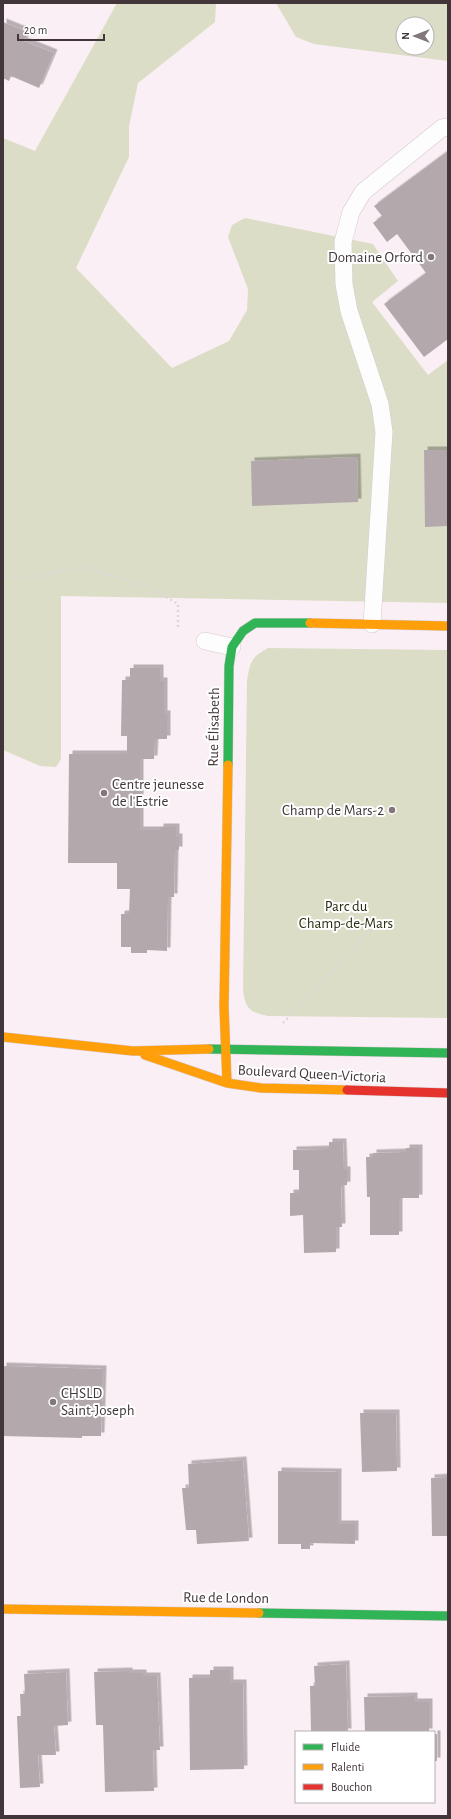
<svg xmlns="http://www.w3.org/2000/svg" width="451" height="1819" viewBox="0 0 451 1819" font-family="'Alegreya Sans',sans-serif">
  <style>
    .green { fill: #dcddc6; fill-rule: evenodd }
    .building { fill: #b3a9ad; filter: url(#shadow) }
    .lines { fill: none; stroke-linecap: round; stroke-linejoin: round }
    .lane-casing { stroke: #d5cacf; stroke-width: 18 }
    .fast-casing { stroke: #d5cacf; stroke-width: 10 }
    .slow-casing { stroke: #d5cacf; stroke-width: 10 }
    .jam-casing { stroke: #d5cacf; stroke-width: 10 }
    .path { stroke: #dbd7d9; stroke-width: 2.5; stroke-dasharray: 2 3; stroke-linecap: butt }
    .lane { stroke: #fefdfd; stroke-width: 17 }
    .fast { stroke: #30b455; stroke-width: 9 }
    .slow { stroke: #ff9f0a; stroke-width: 9 }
    .jam { stroke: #e5322d; stroke-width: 9 }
    .poi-dot { fill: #82777b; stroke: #fff; stroke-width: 1.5 }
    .labels { text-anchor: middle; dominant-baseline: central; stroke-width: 4; stroke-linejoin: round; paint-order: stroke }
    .poi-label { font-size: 15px; fill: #42363a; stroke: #fff; text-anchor: end }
    .street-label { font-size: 15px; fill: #42363a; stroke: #fff }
    .park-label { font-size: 15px; fill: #2a2f10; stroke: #fff }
  </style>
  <defs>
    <filter id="shadow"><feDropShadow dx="3.5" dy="-3.5" stdDeviation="0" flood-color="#0004"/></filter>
  </defs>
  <rect width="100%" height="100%" fill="#faeff4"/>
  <!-- green -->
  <path class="green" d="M 117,3 L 216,3 L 215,22 L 138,83 L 129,126 L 129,157 L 76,268 L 172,368 L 229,341 L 247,310 L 248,289 L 228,237 L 232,225 L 245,218 L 373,244 L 398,281 L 372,302 L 428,375 L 448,360 L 448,603 L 61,596 L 61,759 L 56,767 L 40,766 L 3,750 L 3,138 L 35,151 Z
    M 276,3 L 448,3 L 448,61 L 314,44 L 296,37 ZM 403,24 L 427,24 L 427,48 L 403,48 Z
    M 268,648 L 448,650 L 448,1018 L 268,1016 C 249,1012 246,1009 243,991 L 247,681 C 250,662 251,657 268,648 Z"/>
  <!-- building -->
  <path class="building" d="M 3,22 L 28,32 L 24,41 L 54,53 L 39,88 L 11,76 L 9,81 L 3,78 Z
    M 448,151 L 448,339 L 424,357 L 384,304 L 426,273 L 397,234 L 387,242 L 373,223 L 382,216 L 374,206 Z
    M 424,450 L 448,450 L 448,526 L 425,527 Z
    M 357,457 L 358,502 L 252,506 L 251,461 Z
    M 130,668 L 160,668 L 160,681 L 164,681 L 164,714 L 167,714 L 167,739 L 155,739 L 154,759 L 140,759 L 140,830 L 160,830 L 160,827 L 176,827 L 176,837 L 179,837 L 179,850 L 175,850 L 174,897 L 168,897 L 167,951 L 147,950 L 147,953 L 131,953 L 131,947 L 121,947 L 121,914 L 129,914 L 130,889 L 117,889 L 117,863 L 68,863 L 69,754 L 127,754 L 127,736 L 121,736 L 122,680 L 130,680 Z
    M 329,1142 L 343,1142 L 344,1170 L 347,1170 L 347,1185 L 341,1186 L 342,1227 L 336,1227 L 336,1252 L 304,1253 L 303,1215 L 290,1216 L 290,1193 L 299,1193 L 299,1170 L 293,1170 L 293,1150 L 329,1149 Z
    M 406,1148 L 419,1148 L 419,1198 L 399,1198 L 399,1235 L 370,1235 L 370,1197 L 367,1197 L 366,1157 L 373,1157 L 373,1153 L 406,1152 Z
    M 3,1366 L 103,1369 L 101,1436 L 82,1436 L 82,1438 L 3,1436 Z
    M 360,1413 L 396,1413 L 397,1471 L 362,1472 Z
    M 243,1460 L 249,1541 L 197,1544 L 196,1530 L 186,1530 L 182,1488 L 189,1488 L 188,1464 Z
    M 278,1471 L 338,1472 L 338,1524 L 355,1524 L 355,1544 L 310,1543 L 310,1549 L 301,1549 L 301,1544 L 278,1544 Z
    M 448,1477 L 448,1536 L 432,1536 L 431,1478 Z
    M 346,1664 L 348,1732 L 311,1732 L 310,1686 L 315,1686 L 314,1666 Z
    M 210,1670 L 230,1670 L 230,1683 L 243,1683 L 244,1769 L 190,1770 L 189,1678 L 210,1678 Z
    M 129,1671 L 129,1673 L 143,1673 L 143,1676 L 157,1676 L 160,1750 L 153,1750 L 154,1791 L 105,1792 L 103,1725 L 96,1725 L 94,1672 Z
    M 66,1672 L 68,1725 L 54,1726 L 56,1755 L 38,1755 L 40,1787 L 20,1788 L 17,1716 L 21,1716 L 20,1694 L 25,1694 L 24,1674 Z
    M 414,1696 L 414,1702 L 429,1702 L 429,1732 L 365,1732 L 364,1697 Z
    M 434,1734 L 437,1734 L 437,1761 L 434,1761 Z"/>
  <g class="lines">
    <!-- lane casing -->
    <g class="lane-casing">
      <path id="lane" d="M 372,624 L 384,432 L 380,404 L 349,311 L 344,284 L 343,242 L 351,212 L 363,192 L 442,128 L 448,127
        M 205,641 L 232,647"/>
    </g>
    <!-- fast casing -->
    <g class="fast-casing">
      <path id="fast" d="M 228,765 L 229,666 L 232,647 L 243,631 L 255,623 L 310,623
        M 209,1049 L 448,1053
        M 259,1613 L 448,1616"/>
    </g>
    <!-- slow casing -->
    <g class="slow-casing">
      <path id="slow" d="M 310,623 L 448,626
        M 3,1037 L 133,1051 L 209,1049
        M 145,1055 L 227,1083 L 261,1088 L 347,1090
        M 227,1083 L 224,1007 L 228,765
        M 3,1609 L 259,1613"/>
    </g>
    <!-- jam casing -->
    <g class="jam-casing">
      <path id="jam" d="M 347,1090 L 448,1093"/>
    </g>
    <!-- path -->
    <path class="path" d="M 3,576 L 20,579 L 84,567 L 153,589 L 178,604 L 178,630
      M 283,1023 L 374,926"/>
    <!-- lane -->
    <use href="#lane" class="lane"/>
    <!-- fast -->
    <use href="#fast" class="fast"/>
    <!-- slow -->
    <use href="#slow" class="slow"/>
    <!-- jam -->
    <use href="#jam" class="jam"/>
  </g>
  <!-- markers -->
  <g class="poi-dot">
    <circle cx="431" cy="257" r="4"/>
    <circle cx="104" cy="793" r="4"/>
    <circle cx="392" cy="810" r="4"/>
    <circle cx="53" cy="1402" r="4"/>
  </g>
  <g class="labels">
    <!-- poi labels -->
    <g class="poi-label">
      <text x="423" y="257">Domaine Orford</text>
      <text x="112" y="784" text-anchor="start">Centre jeunesse<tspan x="112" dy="17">de l'Estrie</tspan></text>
      <text x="384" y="810">Champ de Mars-2</text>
      <text x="61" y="1393" text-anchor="start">CHSLD<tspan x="61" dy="17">Saint-Joseph</tspan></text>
    </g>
    <!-- street labels -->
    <g class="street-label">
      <text transform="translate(214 727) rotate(-89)">Rue Élisabeth</text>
      <text transform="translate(312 1074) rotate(3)">Boulevard Queen-Victoria</text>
      <text transform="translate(226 1598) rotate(1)">Rue de London</text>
    </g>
    <!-- park labels -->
    <g class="park-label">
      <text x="346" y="906">Parc du<tspan x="346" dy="17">Champ-de-Mars</tspan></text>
    </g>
  </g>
  <!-- border -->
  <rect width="451" height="1819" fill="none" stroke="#42363a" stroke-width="8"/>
  <!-- legend -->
  <rect x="295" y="1731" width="140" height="72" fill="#ffffff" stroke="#b3afb0"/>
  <rect x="303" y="1744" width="20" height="6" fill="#30b455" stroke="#b3afb0"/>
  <text x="331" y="1751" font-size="12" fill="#42363a">Fluide</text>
  <rect x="303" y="1764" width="20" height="6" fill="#ff9f0a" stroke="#b3afb0"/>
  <text x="331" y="1771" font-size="12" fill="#42363a">Ralenti</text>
  <rect x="303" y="1784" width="20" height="6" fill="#e5322d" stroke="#b3afb0"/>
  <text x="331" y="1791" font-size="12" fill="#42363a">Bouchon</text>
  <!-- north arrow -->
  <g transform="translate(415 36) rotate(270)"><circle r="19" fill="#ffffff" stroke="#b3afb0"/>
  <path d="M0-3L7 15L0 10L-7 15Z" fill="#82777b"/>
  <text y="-6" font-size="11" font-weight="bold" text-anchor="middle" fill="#42363a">N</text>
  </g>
  <!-- scale -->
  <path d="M18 34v6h86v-6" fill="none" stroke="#42363a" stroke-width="2"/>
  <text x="24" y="34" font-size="12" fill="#42363a" stroke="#ffffff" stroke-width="3" paint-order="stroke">20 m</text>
</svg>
